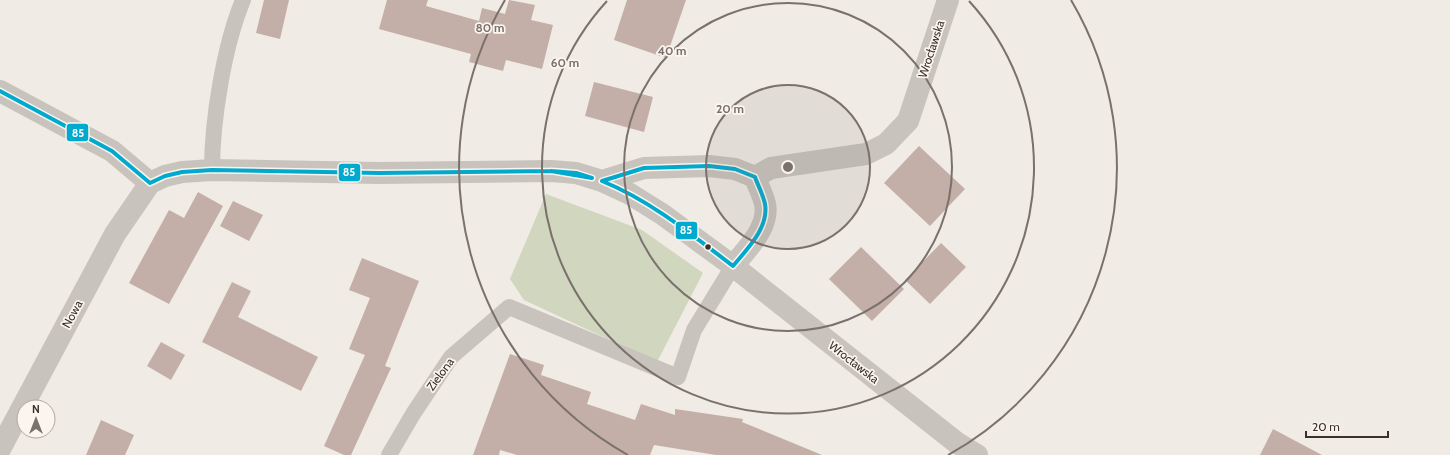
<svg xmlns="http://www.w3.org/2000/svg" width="1450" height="455" viewBox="0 0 1450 455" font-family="Cabin,sans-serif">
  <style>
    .green { fill: #d1d6bf }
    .building { fill: #c3afa7 }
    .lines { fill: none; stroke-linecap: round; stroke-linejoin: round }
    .service { stroke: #c9c3be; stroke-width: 16 }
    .minor { stroke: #c9c3be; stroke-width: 22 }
    .bus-1-casing { stroke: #fbf5ee; stroke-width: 7 }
    .bus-1 { stroke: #00a9ce; stroke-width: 4 }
    .ring { fill: none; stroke: #7a716c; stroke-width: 2 }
    .bus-dot { fill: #3b302b; stroke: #fbf5ee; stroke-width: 1.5 }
    .labels { text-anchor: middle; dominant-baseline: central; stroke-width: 3.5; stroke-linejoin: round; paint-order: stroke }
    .street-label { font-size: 12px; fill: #3b302b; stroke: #fbf5ee }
    .centre { fill: #7a716c; stroke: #fbf5ee; stroke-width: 2 }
    .ring-label { font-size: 12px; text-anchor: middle; font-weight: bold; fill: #7a716c; stroke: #fbf5ee; stroke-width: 3.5; stroke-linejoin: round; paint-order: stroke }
    .line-badge { stroke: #fbf5ee; stroke-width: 1.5 }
    .badge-label { font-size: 11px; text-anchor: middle; font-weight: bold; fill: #fff }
  </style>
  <rect width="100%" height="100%" fill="#f0ebe5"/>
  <!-- green -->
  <path class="green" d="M 546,194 L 642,230 L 703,273 L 657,362 L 524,300 L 510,279 Z"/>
  <!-- building -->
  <path class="building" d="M 264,0 L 289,0 L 280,39 L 256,33 Z
    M 387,0 L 428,0 L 426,6 L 479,21 L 482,8 L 505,14 L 509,0 L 535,5 L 531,20 L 553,25 L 542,69 L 506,60 L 503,71 L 469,62 L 471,54 L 379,29 Z
    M 627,0 L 686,0 L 666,58 L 614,40 Z
    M 594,82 L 653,97 L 644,132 L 585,116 Z
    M 919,146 L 965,189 L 930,226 L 884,183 Z
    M 198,192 L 223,206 L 169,304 L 129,283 L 169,210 L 184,218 Z
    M 233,201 L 263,215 L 249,241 L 220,226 Z
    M 941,243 L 966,267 L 930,304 L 905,280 Z
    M 861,247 L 904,289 L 872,321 L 829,279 Z
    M 362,258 L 419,281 L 385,366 L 391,368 L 351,455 L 344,455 L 324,446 L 365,355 L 349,349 L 370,298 L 349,290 Z
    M 232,282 L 251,291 L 238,317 L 318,357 L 301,391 L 202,342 Z
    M 161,342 L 185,355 L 171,380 L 147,366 Z
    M 510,354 L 544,365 L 541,375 L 591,392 L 587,404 L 635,420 L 641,404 L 675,415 L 675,409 L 743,419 L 742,422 L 822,455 L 716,455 L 654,445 L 650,455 L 517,455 L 500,450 L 499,455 L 473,455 Z
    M 101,420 L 134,435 L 125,455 L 86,455 Z
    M 1273,429 L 1322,455 L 1260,455 Z"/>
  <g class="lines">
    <!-- service -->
    <path class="service" d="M 212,170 C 212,120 224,46 243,0
      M 389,455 L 413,414 L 451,357 L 509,307 L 678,377 L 694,330 L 733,266"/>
    <!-- minor -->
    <path class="minor" d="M 0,91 L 112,151 L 150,183
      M 755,177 L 771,168 L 866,154 L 886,144 L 908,121 L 948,0
      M 602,181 L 644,168 L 709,166 L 735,169 L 755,177 C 758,186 763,195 765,204 C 770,227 746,250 733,266
      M 0,449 L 115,234 L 150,183 L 165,176 L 182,172 L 212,170 L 379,173 L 551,171 L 576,173 L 602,181 L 630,194 L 662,214 L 733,266 L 957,443 L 977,455"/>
    <!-- bus-1 casing -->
    <g class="bus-1-casing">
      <path id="bus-1" d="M 0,91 L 112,151 L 150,183
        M 709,166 L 735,169 L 755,177 C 758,186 763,194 765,204 C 769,228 747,249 733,266 C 691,234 651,201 602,181 L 644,168 Z
        M 551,171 L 576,173 L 592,178
        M 551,171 L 592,178
        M 150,183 L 165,176 L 182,172 L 212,170 L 379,173 L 551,171"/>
    </g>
    <!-- bus-1 -->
    <use href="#bus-1" class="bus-1"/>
  </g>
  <!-- distance rings -->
  <circle cx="788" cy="167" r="82" fill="#7a716c" fill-opacity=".12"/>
  <g class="ring">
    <circle cx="788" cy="167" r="82"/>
    <circle cx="788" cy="167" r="164"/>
    <path d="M969 1A246 246 0 1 1 607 1"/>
    <path d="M628 455A329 329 0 0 1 505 0M1071 0A329 329 0 0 1 948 455"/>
  </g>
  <!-- markers -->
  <circle class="bus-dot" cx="708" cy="247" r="3.5"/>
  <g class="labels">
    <!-- street labels -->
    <g class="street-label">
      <text transform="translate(931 49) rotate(-72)">Wrocławska</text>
      <text transform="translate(72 314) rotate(-62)">Nowa</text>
      <text transform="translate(854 362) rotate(38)">Wrocławska</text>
      <text transform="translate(440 374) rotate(-54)">Zielona</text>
    </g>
  </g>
  <circle cx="788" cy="167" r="6" class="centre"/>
  <g class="ring-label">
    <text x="490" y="32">80 m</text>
    <text x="672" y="55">40 m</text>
    <text x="565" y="67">60 m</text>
    <text x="730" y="113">20 m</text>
  </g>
  <g class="line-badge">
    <rect x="66" y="123" width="23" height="19" rx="4" fill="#00a9ce"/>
    <rect x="338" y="163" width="23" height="19" rx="4" fill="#00a9ce"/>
    <rect x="675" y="221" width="23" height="19" rx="4" fill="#00a9ce"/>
  </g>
  <g class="badge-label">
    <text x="78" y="137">85</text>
    <text x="349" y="176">85</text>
    <text x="686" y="234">85</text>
  </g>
  <!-- north arrow -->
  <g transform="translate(36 419)"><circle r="19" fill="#fbf5ee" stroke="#aea6a0"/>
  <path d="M0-3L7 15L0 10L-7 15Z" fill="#7a716c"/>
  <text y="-6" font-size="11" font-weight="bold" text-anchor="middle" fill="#3b302b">N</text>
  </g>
  <!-- scale -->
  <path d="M1306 431v6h82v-6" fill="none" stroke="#3b302b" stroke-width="2"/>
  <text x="1312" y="431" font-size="12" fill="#3b302b" stroke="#fbf5ee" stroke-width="3" paint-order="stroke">20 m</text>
</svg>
